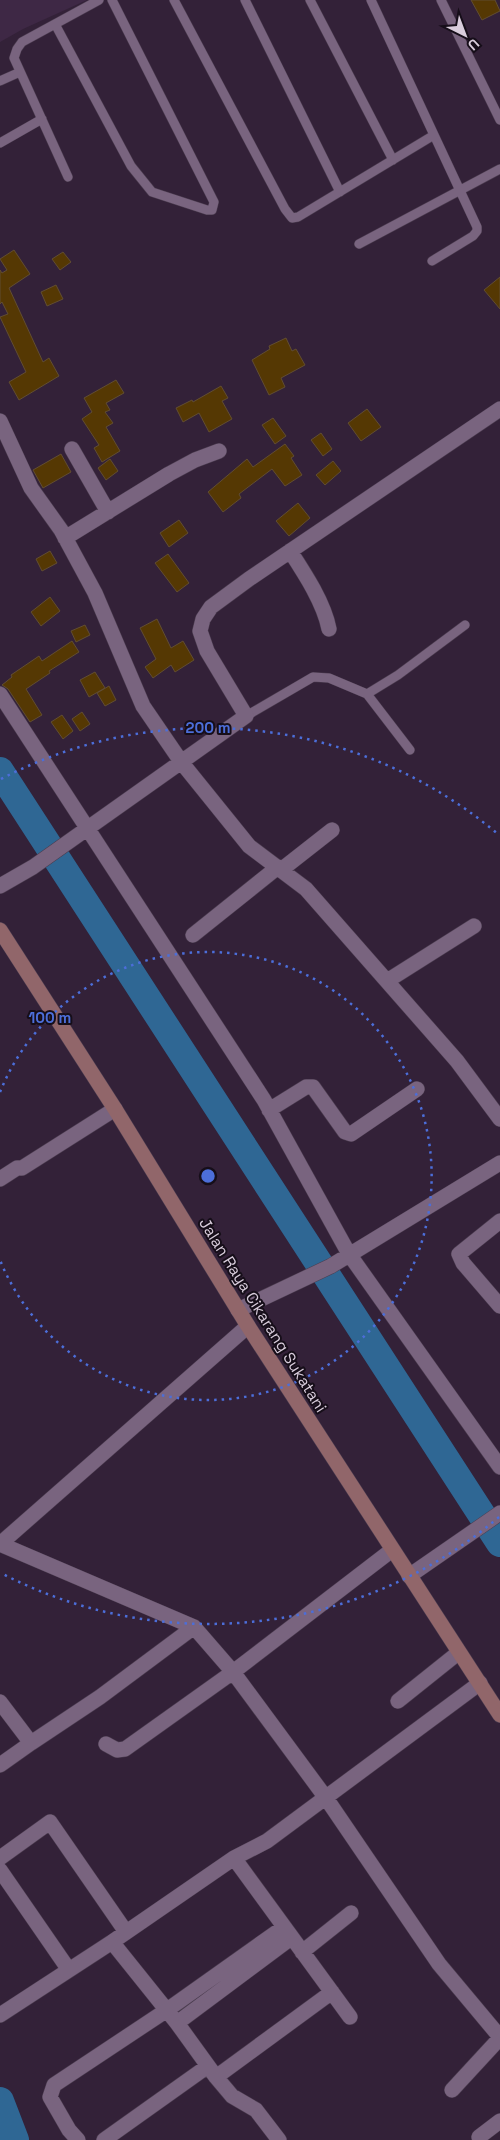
<svg xmlns="http://www.w3.org/2000/svg" width="500" height="2140" viewBox="0 0 500 2140" font-family="'Space Grotesk',sans-serif">
  <style>
    .built { fill: #3e2845 }
    .lines { fill: none; stroke-linecap: round; stroke-linejoin: round }
    .river { stroke: #2f6794; stroke-width: 28 }
    .building { fill: #553803; stroke: #614d32 }
    .lane-casing { stroke: #4c3d50; stroke-width: 10 }
    .street-casing { stroke: #4c3d50; stroke-width: 16 }
    .secondary-casing { stroke: #4c3d50; stroke-width: 16 }
    .lane { stroke: #79647f; stroke-width: 9 }
    .street { stroke: #79647f; stroke-width: 15 }
    .secondary { stroke: #91666a; stroke-width: 15 }
    .ring { fill: none; stroke: #4c6ed9; stroke-width: 2.5; stroke-dasharray: 2.5 5 }
    .labels { text-anchor: middle; dominant-baseline: central; stroke-width: 4; stroke-linejoin: round; paint-order: stroke }
    .street-label { font-size: 16px; fill: #d9cddc; stroke: #160e19 }
    .centre { fill: #4c6ed9; stroke: #160e19; stroke-width: 2.5 }
    .ring-label { font-size: 15px; text-anchor: middle; font-weight: bold; fill: #4c6ed9; stroke: #160e19; stroke-width: 4; stroke-linejoin: round; paint-order: stroke }
  </style>
  <rect width="100%" height="100%" fill="#332138"/>
  <!-- built -->
  <path class="built" d="M 0,0 L 87,0 L 23,29 L 0,42 Z"/>
  <g class="lines">
    <!-- river -->
    <path class="river" d="M 0,771 L 500,1543
      M 0,2101 L 15,2140"/>
  </g>
  <!-- building -->
  <path class="building" d="M 471,0 L 495,0 L 500,11 L 482,20 Z
    M 14,250 L 30,274 L 9,288 L 43,362 L 49,358 L 59,376 L 19,400 L 9,382 L 26,372 L 0,317 L 8,314 L 2,302 L 0,304 L 0,270 L 2,273 L 7,270 L 0,259 Z
    M 63,252 L 71,262 L 60,270 L 52,259 Z
    M 500,277 L 500,309 L 484,290 Z
    M 56,285 L 63,299 L 47,306 L 41,292 Z
    M 286,338 L 292,351 L 296,349 L 305,365 L 281,378 L 285,387 L 269,395 L 252,360 L 270,349 L 269,346 Z
    M 116,380 L 124,393 L 106,403 L 110,410 L 105,412 L 113,423 L 106,427 L 120,451 L 102,462 L 94,448 L 99,445 L 82,419 L 92,412 L 84,398 Z
    M 221,386 L 228,398 L 222,401 L 232,419 L 209,432 L 199,413 L 183,422 L 176,408 L 192,400 L 193,402 Z
    M 367,409 L 381,427 L 361,441 L 348,423 Z
    M 273,418 L 286,436 L 275,444 L 262,425 Z
    M 321,433 L 332,449 L 323,456 L 311,440 Z
    M 285,444 L 294,456 L 291,458 L 302,475 L 285,486 L 272,469 L 239,494 L 241,498 L 223,512 L 208,492 L 247,459 L 253,467 Z
    M 61,454 L 71,472 L 43,488 L 33,470 Z
    M 110,459 L 118,471 L 106,480 L 98,468 Z
    M 333,461 L 341,471 L 325,485 L 316,475 Z
    M 298,503 L 310,518 L 289,536 L 276,521 Z
    M 179,520 L 188,533 L 169,547 L 160,533 Z
    M 50,551 L 57,563 L 42,571 L 36,559 Z
    M 168,554 L 189,583 L 177,592 L 155,563 Z
    M 50,597 L 60,611 L 41,626 L 31,612 Z
    M 157,619 L 171,648 L 183,641 L 194,660 L 175,672 L 171,665 L 153,678 L 145,667 L 156,659 L 140,628 Z
    M 85,625 L 90,635 L 76,642 L 71,631 Z
    M 72,641 L 79,652 L 49,671 L 50,673 L 26,689 L 42,715 L 30,722 L 8,689 L 2,685 L 12,677 L 11,675 L 39,656 L 42,661 Z
    M 95,672 L 105,688 L 89,697 L 80,680 Z
    M 109,686 L 116,700 L 105,706 L 97,693 Z
    M 82,712 L 90,724 L 80,731 L 72,719 Z
    M 62,715 L 73,731 L 63,739 L 51,722 Z"/>
  <g class="lines">
    <!-- lane casing -->
    <g class="lane-casing">
      <path id="lane" d="M 174,0 L 285,209 L 292,218 L 298,217 L 434,135
        M 245,0 L 340,192
        M 310,0 L 393,160
        M 371,0 L 477,227 L 477,231 L 473,236 L 432,261
        M 441,0 L 500,120
        M 55,24 L 131,166 L 152,192 L 207,210 L 212,210 L 214,202 L 112,0
        M 0,81 L 20,72
        M 0,143 L 42,119
        M 68,177 L 14,58 L 17,49 L 22,42 L 99,0
        M 359,244 L 500,169
        M 367,694 L 410,750
        M 246,716 L 313,677 L 329,678 L 367,694 L 398,675 L 465,625"/>
    </g>
    <!-- street casing -->
    <g class="street-casing">
      <path id="street" d="M 0,421 L 31,488 L 61,530 L 95,593 L 143,706 L 182,763 L 249,846 L 306,889 L 457,1061 L 500,1119
        M 72,449 L 108,512
        M 65,538 L 169,474 L 195,460 L 219,451
        M 290,551 C 305,574 324,603 329,629
        M 0,694 L 264,1100 L 349,1254 L 500,1467
        M 281,870 L 332,830
        M 0,886 L 33,867 L 246,716 L 207,651 L 200,631 L 203,619 L 211,607 L 249,579 L 500,409
        M 193,935 L 278,867
        M 387,981 L 474,926
        M 269,1110 L 306,1087 L 313,1087 L 345,1132 L 351,1134 L 417,1089
        M 0,1179 L 17,1168 L 22,1168 L 115,1109
        M 500,1221 L 459,1254 L 463,1263 L 500,1306
        M 238,1310 L 331,1266 L 500,1163
        M 0,1544 L 194,1627 L 233,1672 L 326,1798 L 439,1964 L 500,2037
        M 0,1544 L 248,1326
        M 409,1576 L 500,1513
        M 398,1701 L 458,1653
        M 0,1702 L 31,1743 L 0,1765
        M 31,1743 L 100,1697 L 194,1627
        M 106,1744 L 117,1750 L 125,1749 L 233,1672 L 392,1550
        M 0,1858 L 50,1822 L 126,1932
        M 234,1858 L 350,2017
        M 0,1870 L 69,1970
        M 112,1942 L 177,2023 L 216,2077 L 232,2096 L 256,2110 L 279,2140
        M 302,1952 L 351,1913
        M 0,2015 L 112,1942 L 234,1858 L 267,1841 L 480,1683
        M 177,2023 L 291,1938
        M 216,2077 L 332,1992
        M 452,2090 L 500,2038
        M 479,2137 L 500,2121
        M 78,2140 L 69,2130 L 50,2097 L 54,2085 L 167,2010 L 284,1927
        M 104,2140 L 208,2066"/>
    </g>
    <!-- secondary casing -->
    <g class="secondary-casing">
      <path id="secondary" d="M 0,930 L 115,1109 L 248,1326 L 500,1715"/>
    </g>
    <!-- lane -->
    <use href="#lane" class="lane"/>
    <!-- street -->
    <use href="#street" class="street"/>
    <!-- secondary -->
    <use href="#secondary" class="secondary"/>
  </g>
  <!-- distance rings -->
  <g class="ring">
    <path d="M0 1092A224 224 0 1 1 0 1260"/>
    <path d="M499 1517A448 448 0 0 1 1 1573M1 779A448 448 0 0 1 499 835"/>
  </g>
  <g class="labels">
    <!-- street labels -->
    <g class="street-label">
      <text transform="translate(263 1315) rotate(58)">Jalan Raya Cikarang Sukatani</text>
    </g>
  </g>
  <circle cx="208" cy="1176" r="8" class="centre"/>
  <g class="ring-label">
    <text x="208" y="733">200 m</text>
    <text x="50" y="1023">100 m</text>
  </g>
  <!-- north arrow -->
  <g transform="translate(465 35) rotate(138)" stroke="#160e19" stroke-width="4" paint-order="stroke">
  <path d="M0-4L9 19L0 12L-9 19Z" fill="#d9cddc"/>
  <text y="-8" font-size="14" font-weight="bold" text-anchor="middle" fill="#d9cddc">U</text>
  </g>
</svg>
